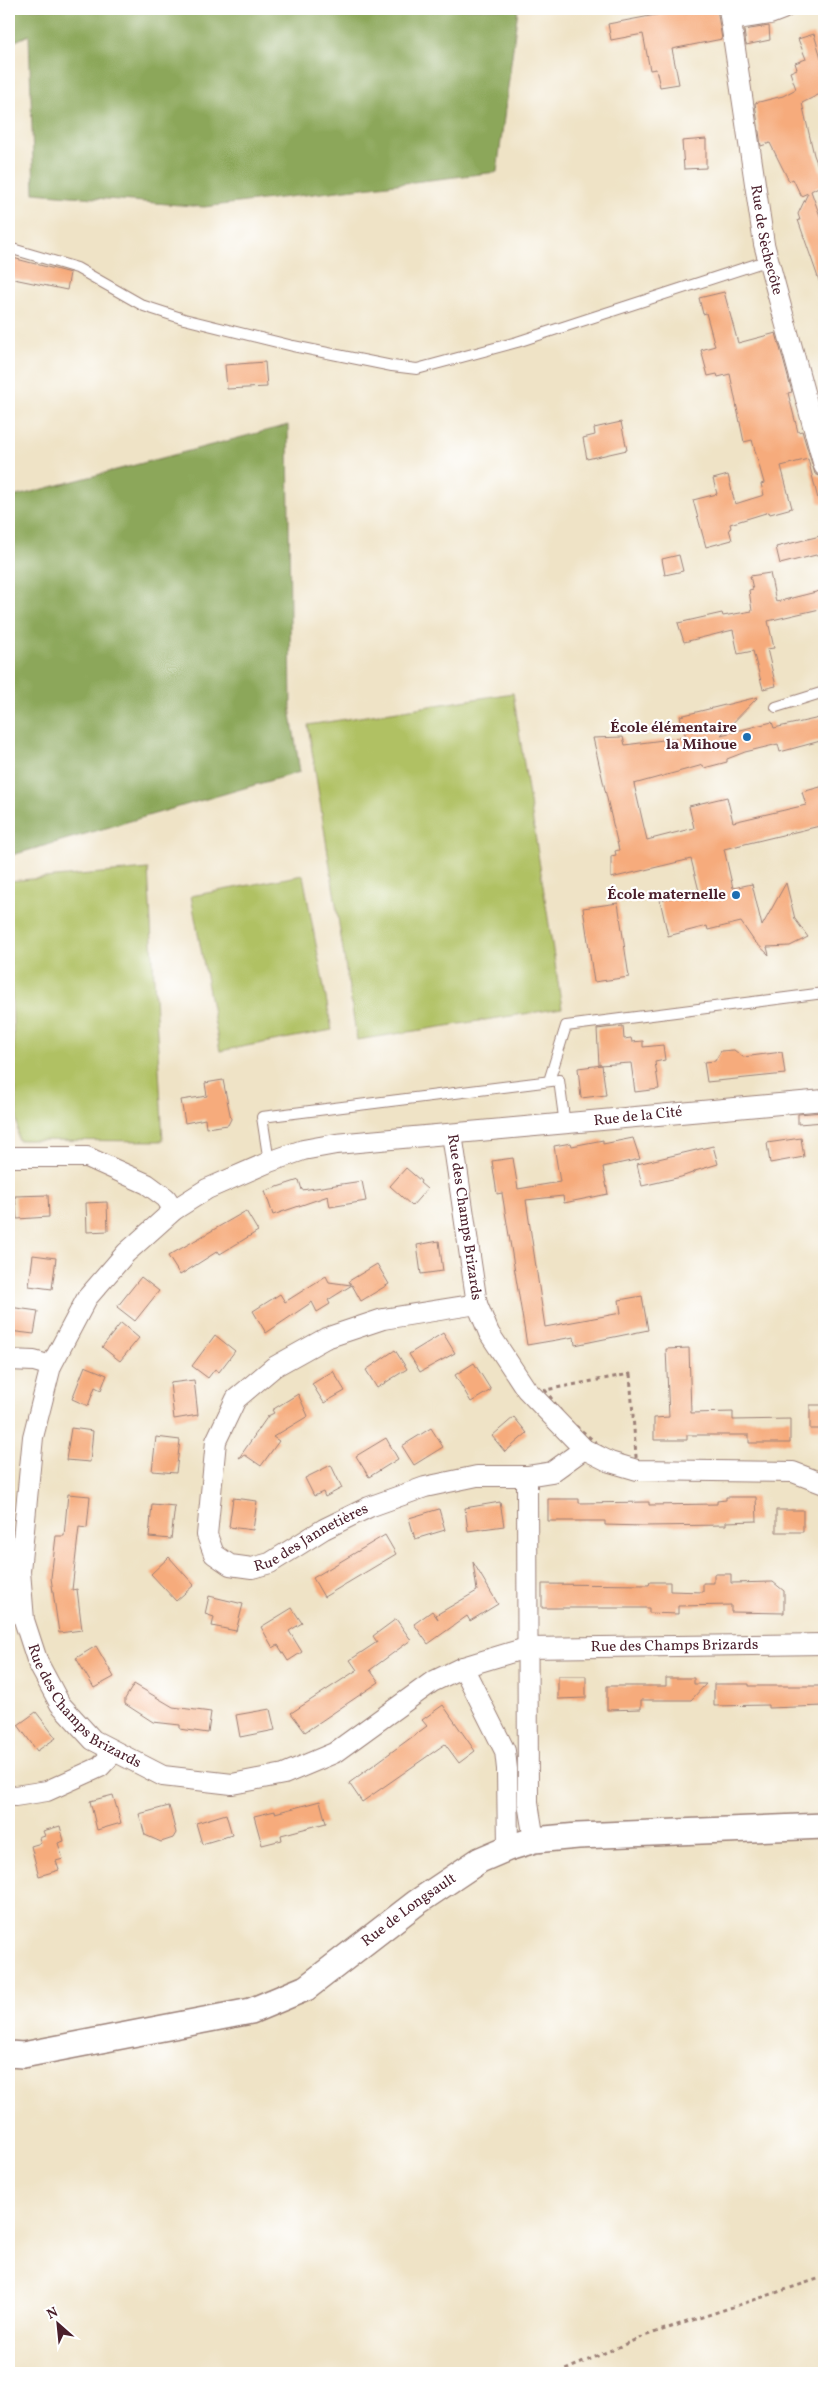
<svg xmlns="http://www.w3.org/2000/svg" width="833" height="2382" viewBox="0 0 833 2382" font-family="Vollkorn,serif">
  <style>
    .green { fill: #b0c164; stroke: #7d7048 }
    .forest { fill: #8ca75a; stroke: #6b6342 }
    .building { fill: #f6ab7b }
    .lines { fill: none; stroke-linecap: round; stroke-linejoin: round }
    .service-casing { stroke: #9c8178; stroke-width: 12 }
    .minor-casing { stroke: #9c8178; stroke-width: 22 }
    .tertiary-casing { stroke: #9c8178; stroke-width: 28 }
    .path { stroke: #9c8178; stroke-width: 3; stroke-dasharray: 4 4; stroke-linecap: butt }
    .service { stroke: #fff; stroke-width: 10 }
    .minor { stroke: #fff; stroke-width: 20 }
    .tertiary { stroke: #fff; stroke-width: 25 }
    .poi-dot { fill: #1f6fb2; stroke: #fff; stroke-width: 2 }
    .labels { text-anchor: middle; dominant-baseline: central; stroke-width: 4.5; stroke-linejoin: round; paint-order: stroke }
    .street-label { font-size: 15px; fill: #4a1f2b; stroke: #fff }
    .poi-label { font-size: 15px; font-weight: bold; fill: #4a1f2b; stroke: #fff; text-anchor: end }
  </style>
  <rect width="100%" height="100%" fill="#fff"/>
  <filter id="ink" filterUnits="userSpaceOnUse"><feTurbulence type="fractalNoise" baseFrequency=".02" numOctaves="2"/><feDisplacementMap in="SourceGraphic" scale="10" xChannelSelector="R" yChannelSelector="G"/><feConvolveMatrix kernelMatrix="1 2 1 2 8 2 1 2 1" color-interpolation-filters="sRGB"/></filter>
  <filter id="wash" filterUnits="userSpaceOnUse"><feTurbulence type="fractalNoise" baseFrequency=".0096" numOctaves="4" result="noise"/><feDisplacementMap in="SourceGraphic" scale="20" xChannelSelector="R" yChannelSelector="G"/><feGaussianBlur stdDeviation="1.12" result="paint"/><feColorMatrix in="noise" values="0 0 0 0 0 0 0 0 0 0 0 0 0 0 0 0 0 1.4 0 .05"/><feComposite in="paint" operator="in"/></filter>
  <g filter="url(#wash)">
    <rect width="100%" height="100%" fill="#efe3c6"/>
    <!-- green -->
    <path class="green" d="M 513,693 L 562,1008 L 357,1040 L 308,725 Z
      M 148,869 L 163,1141 L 18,1140 L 9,930 L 9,881 Z
      M 303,875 L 332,1030 L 220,1051 L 191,896 Z"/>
    <!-- forest -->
    <path class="forest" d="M 9,9 L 518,9 L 497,172 L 204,207 L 34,193 L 29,35 L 9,44 Z
      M 288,425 L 291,714 L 300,772 L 9,856 L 9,498 Z"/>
    <g id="blocks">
      <!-- building -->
      <path class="building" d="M 687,9 L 717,9 L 722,39 L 672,49 L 679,84 L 660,87 L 656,69 L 650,70 L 643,34 L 611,40 L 608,24 Z
        M 769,26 L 770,40 L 746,45 L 744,30 Z
        M 814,34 L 824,68 L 824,92 L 802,103 L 814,155 L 824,181 L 824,184 L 811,191 L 824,227 L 824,288 L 822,289 L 798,220 L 800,220 L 798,214 L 808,193 L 801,196 L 793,179 L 789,181 L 770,143 L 761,146 L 755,103 L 783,96 L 796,89 L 790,72 L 797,69 L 795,63 L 806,59 L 798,39 Z
        M 706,139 L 706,168 L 684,169 L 682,141 Z
        M 9,257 L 70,273 L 67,290 L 9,278 Z
        M 724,292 L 738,343 L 776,333 L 792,392 L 788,393 L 798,432 L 802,431 L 815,474 L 824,478 L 824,503 L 819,503 L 808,459 L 781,466 L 792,508 L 770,514 L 769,512 L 730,524 L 731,528 L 729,529 L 732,540 L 706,547 L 693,500 L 717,494 L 713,479 L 728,475 L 735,504 L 764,495 L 761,484 L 764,483 L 752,440 L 744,442 L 730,374 L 718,377 L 717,374 L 708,376 L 701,350 L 715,346 L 706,313 L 703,314 L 699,298 Z
        M 265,362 L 267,387 L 227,389 L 225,365 Z
        M 621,422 L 627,450 L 587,459 L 583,438 L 595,435 L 594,428 Z
        M 824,535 L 824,553 L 780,564 L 776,547 Z
        M 679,555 L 683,571 L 665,575 L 662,559 Z
        M 770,573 L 776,602 L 824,590 L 824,608 L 768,621 L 774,648 L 767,649 L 776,686 L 763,689 L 753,651 L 738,654 L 733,630 L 684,642 L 678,623 L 722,613 L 723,616 L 752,611 L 749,590 L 753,589 L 750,576 Z
        M 758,697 L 721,735 L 772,722 L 774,728 L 824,717 L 824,740 L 780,752 L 778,744 L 745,752 L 727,759 L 727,762 L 704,768 L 703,765 L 634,784 L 647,840 L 694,828 L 689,806 L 727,797 L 733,822 L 806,805 L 802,792 L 824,786 L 824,825 L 724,849 L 733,888 L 752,884 L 762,926 L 786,883 L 795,919 L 808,937 L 790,946 L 767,947 L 769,955 L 754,941 L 741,922 L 708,930 L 707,926 L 668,936 L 660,900 L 699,891 L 691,859 L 611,878 L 611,856 L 616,855 L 615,851 L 619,850 L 593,738 L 623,737 L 625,745 L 686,737 L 680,716 Z
        M 618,903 L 629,977 L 594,982 L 583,908 Z
        M 623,1026 L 624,1039 L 631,1038 L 632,1042 L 643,1041 L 643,1047 L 663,1045 L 665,1060 L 655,1062 L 659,1089 L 635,1092 L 631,1063 L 599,1065 L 597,1029 Z
        M 734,1050 L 743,1057 L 782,1052 L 785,1074 L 707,1082 L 704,1062 L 715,1061 L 721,1051 Z
        M 602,1065 L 606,1095 L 581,1098 L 578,1068 Z
        M 223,1080 L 231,1119 L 228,1125 L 206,1128 L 205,1119 L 185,1123 L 181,1100 L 207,1096 L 205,1083 Z
        M 824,1112 L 824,1122 L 798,1124 L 798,1114 Z
        M 633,1138 L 640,1159 L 603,1167 L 608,1194 L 564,1203 L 563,1196 L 526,1200 L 545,1327 L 621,1313 L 619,1300 L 642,1296 L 648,1330 L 575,1345 L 574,1337 L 527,1345 L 502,1193 L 497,1194 L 492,1161 L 513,1158 L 518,1189 L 560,1182 L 554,1146 L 571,1143 L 572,1146 L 603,1140 L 603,1144 Z
        M 801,1138 L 804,1157 L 770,1163 L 767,1143 Z
        M 713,1146 L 718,1164 L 695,1171 L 695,1172 L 681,1177 L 642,1186 L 637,1164 Z
        M 406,1168 L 421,1181 L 420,1183 L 427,1189 L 412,1206 L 390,1186 Z
        M 299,1180 L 302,1190 L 362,1181 L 366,1201 L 330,1207 L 328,1196 L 273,1215 L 265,1191 Z
        M 48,1195 L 49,1217 L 17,1219 L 15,1196 Z
        M 107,1202 L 108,1231 L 87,1232 L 86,1203 Z
        M 246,1211 L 258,1231 L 220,1254 L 218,1251 L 180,1275 L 168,1256 Z
        M 439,1241 L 443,1271 L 421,1274 L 417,1245 Z
        M 33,1255 L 56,1258 L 52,1289 L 29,1286 Z
        M 377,1264 L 389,1284 L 361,1301 L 352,1285 L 328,1300 L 330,1304 L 317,1312 L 312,1302 L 266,1333 L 253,1311 L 280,1294 L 285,1302 L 326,1276 L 329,1282 L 351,1285 L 349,1281 Z
        M 141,1277 L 159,1291 L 135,1321 L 117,1307 Z
        M 9,1307 L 38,1311 L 34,1334 L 9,1331 Z
        M 121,1323 L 139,1338 L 120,1361 L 102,1347 Z
        M 443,1333 L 455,1353 L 420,1372 L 409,1354 Z
        M 215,1335 L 235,1351 L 219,1372 L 215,1369 L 208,1378 L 192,1366 Z
        M 689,1348 L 691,1413 L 733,1412 L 733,1420 L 790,1419 L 790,1443 L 749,1443 L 749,1435 L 687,1435 L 687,1440 L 654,1440 L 654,1418 L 669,1417 L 666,1349 Z
        M 395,1350 L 407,1369 L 377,1388 L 366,1370 Z
        M 474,1363 L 491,1390 L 471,1402 L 455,1375 Z
        M 85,1366 L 107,1375 L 101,1390 L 95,1387 L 88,1406 L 72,1399 Z
        M 333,1371 L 345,1391 L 324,1403 L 312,1384 Z
        M 194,1380 L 198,1415 L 174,1419 L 170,1383 Z
        M 298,1394 L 308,1416 L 273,1437 L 279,1441 L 261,1466 L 245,1455 L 239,1458 L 268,1416 L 274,1413 L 272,1410 Z
        M 810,1405 L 824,1405 L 824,1429 L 810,1429 Z
        M 514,1417 L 527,1433 L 505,1452 L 492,1436 Z
        M 71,1428 L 93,1431 L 90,1462 L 66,1460 Z
        M 431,1428 L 443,1447 L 414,1465 L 402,1446 Z
        M 156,1437 L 180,1440 L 176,1473 L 152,1471 Z
        M 386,1438 L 398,1459 L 369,1477 L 356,1456 Z
        M 331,1465 L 342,1488 L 325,1497 L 323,1492 L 314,1496 L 305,1478 Z
        M 68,1494 L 90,1496 L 87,1528 L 79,1527 L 72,1590 L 77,1589 L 82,1630 L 59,1633 L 51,1578 L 56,1536 L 64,1536 Z
        M 726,1497 L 756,1497 L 757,1521 L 726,1522 L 726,1525 L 643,1526 L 605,1525 L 605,1521 L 548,1521 L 548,1499 L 579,1499 L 579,1503 L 649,1502 L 649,1505 L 717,1504 L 717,1501 L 726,1500 Z
        M 233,1498 L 257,1501 L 253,1530 L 229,1527 Z
        M 500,1502 L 504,1526 L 468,1531 L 465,1508 Z
        M 152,1504 L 175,1506 L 171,1539 L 149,1537 Z
        M 439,1509 L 445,1530 L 415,1539 L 409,1518 Z
        M 776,1510 L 803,1510 L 803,1532 L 776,1532 Z
        M 385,1535 L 396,1554 L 324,1597 L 313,1578 Z
        M 169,1557 L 194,1585 L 176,1601 L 151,1574 Z
        M 473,1562 L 498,1604 L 470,1621 L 467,1616 L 428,1644 L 414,1624 L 432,1611 L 438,1619 L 436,1615 L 477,1591 Z
        M 714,1574 L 731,1574 L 731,1583 L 773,1582 L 784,1591 L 784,1613 L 731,1612 L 731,1605 L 678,1606 L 678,1614 L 649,1613 L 649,1608 L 542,1608 L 542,1584 L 649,1585 L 650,1582 L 670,1582 L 670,1591 L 703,1592 L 703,1583 L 714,1583 Z
        M 209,1596 L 243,1604 L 236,1631 L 212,1626 L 214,1617 L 205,1614 Z
        M 292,1608 L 302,1623 L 289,1631 L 302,1652 L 288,1661 L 278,1645 L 273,1648 L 261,1627 Z
        M 396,1619 L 411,1640 L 370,1670 L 379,1682 L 305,1732 L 291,1713 L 357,1670 L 350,1660 L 377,1642 L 373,1636 Z
        M 96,1646 L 114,1677 L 94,1688 L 76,1658 Z
        M 558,1676 L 586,1676 L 586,1698 L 558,1699 Z
        M 666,1678 L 694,1678 L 694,1684 L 706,1684 L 691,1700 L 641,1700 L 641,1709 L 607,1710 L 607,1686 L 666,1686 Z
        M 134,1684 L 173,1707 L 211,1712 L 208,1733 L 180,1729 L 180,1725 L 153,1722 L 125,1704 L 125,1699 Z
        M 714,1684 L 749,1684 L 749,1686 L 824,1686 L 824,1706 L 768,1708 L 768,1705 L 714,1706 Z
        M 443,1705 L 475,1751 L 459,1763 L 445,1744 L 362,1802 L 349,1783 L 427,1726 L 422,1720 Z
        M 270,1709 L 275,1730 L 240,1737 L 236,1715 Z
        M 36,1712 L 56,1738 L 37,1751 L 18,1725 Z
        M 113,1795 L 121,1823 L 97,1830 L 90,1801 Z
        M 320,1801 L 326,1823 L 281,1835 L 282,1840 L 262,1845 L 254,1816 L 275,1811 L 275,1813 Z
        M 169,1806 L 176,1833 L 173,1838 L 161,1842 L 145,1835 L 139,1814 Z
        M 226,1814 L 232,1835 L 202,1844 L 196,1823 Z
        M 60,1826 L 64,1841 L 58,1843 L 63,1859 L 56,1861 L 59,1870 L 39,1876 L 31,1846 L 41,1843 L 39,1838 L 45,1836 L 43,1831 Z"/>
    </g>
  </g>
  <g filter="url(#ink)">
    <use href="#blocks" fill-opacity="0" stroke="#9c8178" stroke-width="1"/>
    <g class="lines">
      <!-- service casing -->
      <g class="service-casing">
        <path id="service" d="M 9,248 L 77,268 L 144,306 L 184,319 L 293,346 L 392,366 L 417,369 L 517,342 L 769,260
          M 776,707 L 824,692
          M 549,1081 L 566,1026 L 824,993
          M 269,1162 L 262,1117 L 559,1080 L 565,1125"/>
      </g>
      <!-- minor casing -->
      <g class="minor-casing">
        <g id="minor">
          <path id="s1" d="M 729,9 L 764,244 L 824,466"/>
          <path d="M 731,20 L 770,14 L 783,9"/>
          <path id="s2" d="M 824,1100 L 336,1144 L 303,1150 L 269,1162 L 207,1189 L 174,1210 L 126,1253 L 87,1298 L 51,1366 L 33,1437 L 20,1571 L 24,1620 L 38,1663 L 60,1704 L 93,1740 L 163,1776 L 232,1784 L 284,1774 L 334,1753 L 432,1682 L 463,1667 L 526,1648 L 824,1644"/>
          <path id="s3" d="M 452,1134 L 477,1304 L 489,1333 L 526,1389 L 584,1449 L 610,1462 L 637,1470 L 793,1472 L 824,1484"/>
          <path d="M 9,1157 L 87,1157 L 147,1184 L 166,1198 L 174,1210"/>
          <path id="s4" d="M 477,1304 L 383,1319 L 326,1338 L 274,1367 L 236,1399 L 216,1441 L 207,1535 L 214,1554 L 230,1565 L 252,1568 L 270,1563 L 324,1529 L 369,1507 L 425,1487 L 477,1476 L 527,1476 L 552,1472 L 584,1449"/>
          <path d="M 9,1360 L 34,1361 L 51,1366"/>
          <path d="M 527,1476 L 528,1803 L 534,1840"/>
          <path d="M 463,1667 L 505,1751 L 507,1769 L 508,1848"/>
          <path d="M 15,1796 L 47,1791 L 100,1767 L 114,1752"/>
        </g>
      </g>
      <!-- tertiary casing -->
      <g class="tertiary-casing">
        <g id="tertiary">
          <path id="s5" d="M 9,2054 L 23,2055 L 251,2011 L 306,1988 L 416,1903 L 480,1860 L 508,1848 L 534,1840 L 578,1836 L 824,1826"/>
        </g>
      </g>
      <!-- path -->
      <path class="path" d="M 630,1374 L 637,1470 L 610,1454 L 566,1418 L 545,1390 Z
        M 558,2373 L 644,2336 L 824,2277"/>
      <!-- service -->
      <use href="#service" class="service"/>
      <!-- minor -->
      <use href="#minor" class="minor"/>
      <!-- tertiary -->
      <use href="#tertiary" class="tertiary"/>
    </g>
  </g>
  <!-- markers -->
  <g class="poi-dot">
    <circle cx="747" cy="737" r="5"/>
    <circle cx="736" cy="895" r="5"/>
  </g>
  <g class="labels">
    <!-- street labels -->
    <g class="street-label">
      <text stroke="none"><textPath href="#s1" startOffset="234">Rue de Sèchecôte</textPath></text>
      <text transform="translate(638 1117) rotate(-6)">Rue de la Cité</text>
      <text stroke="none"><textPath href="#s3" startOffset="84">Rue des Champs Brizards</textPath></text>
      <text stroke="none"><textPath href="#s4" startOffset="534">Rue des Jannetières</textPath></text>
      <text stroke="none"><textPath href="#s2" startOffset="1890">Rue des Champs Brizards</textPath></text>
      <text stroke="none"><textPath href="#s2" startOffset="1234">Rue des Champs Brizards</textPath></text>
      <text stroke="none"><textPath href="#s5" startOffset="435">Rue de Longsault</textPath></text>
    </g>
    <!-- poi labels -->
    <g class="poi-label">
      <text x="737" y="728">École élémentaire<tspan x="737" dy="17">la Mihoue</tspan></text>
      <text x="726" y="895">École maternelle</text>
    </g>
  </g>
  <!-- margin -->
  <rect width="833" height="2382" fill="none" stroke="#fff" stroke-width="30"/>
  <!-- north arrow -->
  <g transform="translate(58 2324) rotate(333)" stroke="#ffffff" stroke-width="4" paint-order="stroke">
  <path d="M0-4L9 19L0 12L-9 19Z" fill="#4a1f2b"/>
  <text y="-8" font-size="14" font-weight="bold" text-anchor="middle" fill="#4a1f2b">N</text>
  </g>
</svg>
